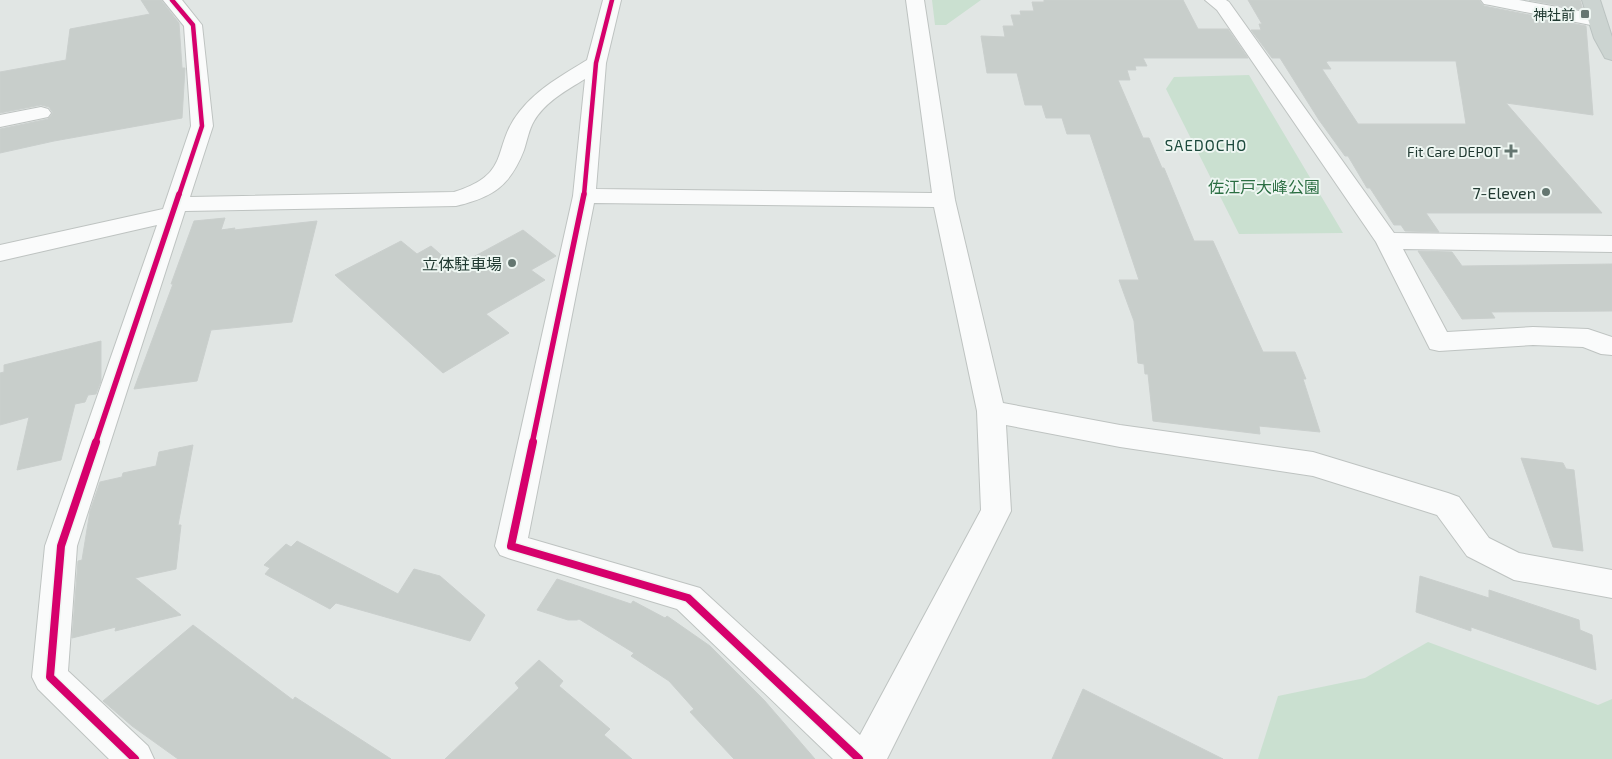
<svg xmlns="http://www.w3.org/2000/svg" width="1612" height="759" viewBox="0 0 1612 759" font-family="'Exo 2','Noto Sans JP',sans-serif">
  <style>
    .green { fill: #cae0d0 }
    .building { fill: #c8cecb; stroke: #cacfcd; fill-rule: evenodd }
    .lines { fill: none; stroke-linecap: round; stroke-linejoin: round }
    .minor-casing { stroke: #bec3c1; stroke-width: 2 }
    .major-casing { stroke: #bbc3c1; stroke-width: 2 }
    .minor { fill: #fafbfb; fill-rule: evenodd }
    .major { fill: #ccd4d1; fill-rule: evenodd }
    .cycleway-far2-casing { stroke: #eef6f2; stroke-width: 7 }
    .cycleway-far1-casing { stroke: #eef6f2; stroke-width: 9 }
    .cycleway-casing { stroke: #eef6f2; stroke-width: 11 }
    .cycleway-far2 { stroke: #d6006c; stroke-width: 4.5 }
    .cycleway-far1 { stroke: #d6006c; stroke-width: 5.5 }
    .cycleway { stroke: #d6006c; stroke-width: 8 }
    .poi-dot { fill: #647670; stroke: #eef6f2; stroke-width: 2 }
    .labels { text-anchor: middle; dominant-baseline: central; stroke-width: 4; stroke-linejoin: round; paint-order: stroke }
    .far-poi-label { font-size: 14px; fill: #203931; stroke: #eef6f2; text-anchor: end }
    .far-neighbourhood-label { font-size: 15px; letter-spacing: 1px; fill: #1d4a3d; stroke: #eef6f2 }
    .park-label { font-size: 16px; fill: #2b6e42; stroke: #eef6f2 }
    .poi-label { font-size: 16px; fill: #203931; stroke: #eef6f2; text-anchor: end }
  </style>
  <rect width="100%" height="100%" fill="#e1e6e4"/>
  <!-- green -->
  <path class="green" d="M 932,0 L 981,0 L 946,25 L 935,25 Z
    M 1249,75 L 1343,233 L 1239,234 L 1166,89 L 1174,77 Z
    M 1428,642 L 1598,705 L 1612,699 L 1612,759 L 1258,759 L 1278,696 L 1365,678 Z"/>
  <!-- building -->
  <path class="building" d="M 141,0 L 161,0 L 179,23 L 182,68 L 185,68 L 182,118 L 54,141 L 0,153 L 0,129 L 48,119 L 53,113 L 49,107 L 41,105 L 0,113 L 0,72 L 66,60 L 70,29 L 150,14 Z
    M 1044,0 L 1183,0 L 1198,29 L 1228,29 L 1248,58 L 1143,58 L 1147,66 L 1135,66 L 1136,70 L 1127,70 L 1130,80 L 1118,80 L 1143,138 L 1149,138 L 1162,168 L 1164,168 L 1194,241 L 1213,241 L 1263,352 L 1295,352 L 1306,379 L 1303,379 L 1320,432 L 1259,426 L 1260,434 L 1153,421 L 1148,374 L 1145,374 L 1144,364 L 1138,363 L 1134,321 L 1119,280 L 1139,280 L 1090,134 L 1067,134 L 1062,118 L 1046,118 L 1042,105 L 1025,105 L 1017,73 L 987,73 L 981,36 L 1005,37 L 1003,26 L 1014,26 L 1011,15 L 1021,15 L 1020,11 L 1034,11 L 1032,2 L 1044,2 Z
    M 1248,0 L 1479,0 L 1484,6 L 1586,26 L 1593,115 L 1506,103 L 1602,213 L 1426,213 L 1439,232 L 1405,231 L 1401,225 L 1394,225 L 1370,188 L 1367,188 L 1348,156 L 1345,156 L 1319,120 L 1280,58 L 1272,58 L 1251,30 L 1261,30 L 1259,24 L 1262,24 ZM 1456,61 L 1466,124 L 1358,124 L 1322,69 L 1331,69 L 1326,62 L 1328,61 Z
    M 1529,0 L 1580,0 L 1583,10 Z
    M 225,218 L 221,230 L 235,228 L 234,230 L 317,221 L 292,322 L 211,330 L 197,381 L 134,389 L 173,284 L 171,284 L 194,221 Z
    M 523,230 L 556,256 L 531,270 L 545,280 L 486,314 L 509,333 L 443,373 L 335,275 L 401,241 L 417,254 L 431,246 L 455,267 Z
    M 1418,251 L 1452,252 L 1462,266 L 1612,264 L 1612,311 L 1491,312 L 1495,318 L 1462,319 Z
    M 101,341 L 101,381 L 96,394 L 88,395 L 85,402 L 75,404 L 61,460 L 17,470 L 29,417 L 0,425 L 0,373 L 4,372 L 4,365 Z
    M 193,445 L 178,525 L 181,525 L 176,569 L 135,578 L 181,615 L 115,631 L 116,627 L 72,638 L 78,561 L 82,560 L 90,511 L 100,482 L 122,477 L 123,473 L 156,466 L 159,452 Z
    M 1521,458 L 1563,463 L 1566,469 L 1574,470 L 1583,551 L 1553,547 Z
    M 297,541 L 398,594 L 414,569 L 440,576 L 485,615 L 470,641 L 336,603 L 330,609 L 265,574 L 270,568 L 264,565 L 286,544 L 291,547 Z
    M 1420,576 L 1489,598 L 1489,590 L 1579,620 L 1580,630 L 1592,635 L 1596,670 L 1471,627 L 1471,631 L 1416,612 Z
    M 557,579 L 631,604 L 633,601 L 665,618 L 667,616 L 710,646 L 764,700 L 815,759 L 734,759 L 690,712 L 694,709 L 669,681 L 631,656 L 634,653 L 579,619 L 577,620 L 568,620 L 537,610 Z
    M 193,625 L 293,700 L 295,697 L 391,759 L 178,759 L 132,726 L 103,701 Z
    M 539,660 L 563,681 L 559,686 L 610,729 L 604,735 L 632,759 L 445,759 L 519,688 L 515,683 Z
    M 1083,689 L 1223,759 L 1052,759 Z"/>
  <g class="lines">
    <!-- minor casing -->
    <g class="minor-casing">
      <path id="minor" d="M 163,0 L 182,0 L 202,25 L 213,126 L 190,197 L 454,192 C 514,173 490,148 520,111 C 538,88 563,75 587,60 L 603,0 L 621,0 L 606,63 L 596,189 L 932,193 L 906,0 L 924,0 L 955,200 L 1003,403 L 1120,425 L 1313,452 L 1448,493 L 1459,497 L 1489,538 L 1519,553 L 1612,570 L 1612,598 L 1514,580 L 1467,556 L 1437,515 L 1313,476 L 1120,447 L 1006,425 L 1011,511 L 887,759 L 833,759 L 677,609 L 511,559 L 500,555 L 495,546 L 573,196 L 585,79 C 567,90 545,102 534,121 C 529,129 527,141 524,150 C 510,186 493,197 456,206 L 185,211 L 77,546 L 68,671 L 148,746 L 154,759 L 109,759 L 38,689 L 32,677 L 45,546 L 157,225 L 0,261 L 0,245 L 163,209 L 191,126 L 184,26 ZM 594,203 L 934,207 L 977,411 L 981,510 L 860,735 L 700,588 L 528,538 Z
        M 1205,0 L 1226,0 L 1229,2 L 1394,233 L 1612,236 L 1612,252 L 1403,249 L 1447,332 L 1533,327 L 1588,329 L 1612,337 L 1612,355 L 1601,354 L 1583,347 L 1533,345 L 1439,351 L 1430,349 L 1376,242 L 1217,10 Z
        M 1481,0 L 1519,0 L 1596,14 L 1603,16 L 1605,20 L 1603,24 L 1596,26 L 1490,5 L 1484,4 Z
        M 41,107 L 48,109 L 51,113 L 48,117 L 0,127 L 0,115 Z"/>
    </g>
    <!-- major casing -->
    <g class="major-casing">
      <path id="major" d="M 1582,0 L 1600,0 L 1612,37 L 1612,60 L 1605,58 L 1594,38 Z"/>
    </g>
    <!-- minor -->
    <use href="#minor" class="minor"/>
    <!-- major -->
    <use href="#major" class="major"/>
    <!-- cycleway-far2 casing -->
    <g class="cycleway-far2-casing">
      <path id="cycleway-far2" d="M 172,0 L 193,25 L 202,126 L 179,195
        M 584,195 L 596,63 L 612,0"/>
    </g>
    <!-- cycleway-far1 casing -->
    <g class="cycleway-far1-casing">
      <path id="cycleway-far1" d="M 95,444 L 179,194
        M 532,444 L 584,194"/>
    </g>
    <!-- cycleway casing -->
    <g class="cycleway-casing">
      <path id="cycleway" d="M 96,442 L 61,546 L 50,677 L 135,759
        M 533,442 L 511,546 L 688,598 L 859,759"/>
    </g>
    <!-- cycleway-far2 -->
    <use href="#cycleway-far2" class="cycleway-far2"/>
    <!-- cycleway-far1 -->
    <use href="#cycleway-far1" class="cycleway-far1"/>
    <!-- cycleway -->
    <use href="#cycleway" class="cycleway"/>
  </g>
  <!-- markers -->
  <g class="poi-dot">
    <rect x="1580" y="9" width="10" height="10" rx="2.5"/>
    <path d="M1508.5 143.5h5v5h5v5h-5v5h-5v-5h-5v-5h5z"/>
    <circle cx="1546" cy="192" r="5"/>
    <circle cx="512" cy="263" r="5"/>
  </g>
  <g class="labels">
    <!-- far-poi labels -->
    <g class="far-poi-label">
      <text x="1575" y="14">神社前</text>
      <text x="1501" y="151">Fit Care DEPOT</text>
    </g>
    <!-- far-neighbourhood labels -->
    <g class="far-neighbourhood-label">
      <text x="1206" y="145">SAEDOCHO</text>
    </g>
    <!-- park labels -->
    <g class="park-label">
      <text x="1264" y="186">佐江戸大峰公園</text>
    </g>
    <!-- poi labels -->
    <g class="poi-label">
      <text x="1536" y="192">7-Eleven</text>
      <text x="502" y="263">立体駐車場</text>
    </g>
  </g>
</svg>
